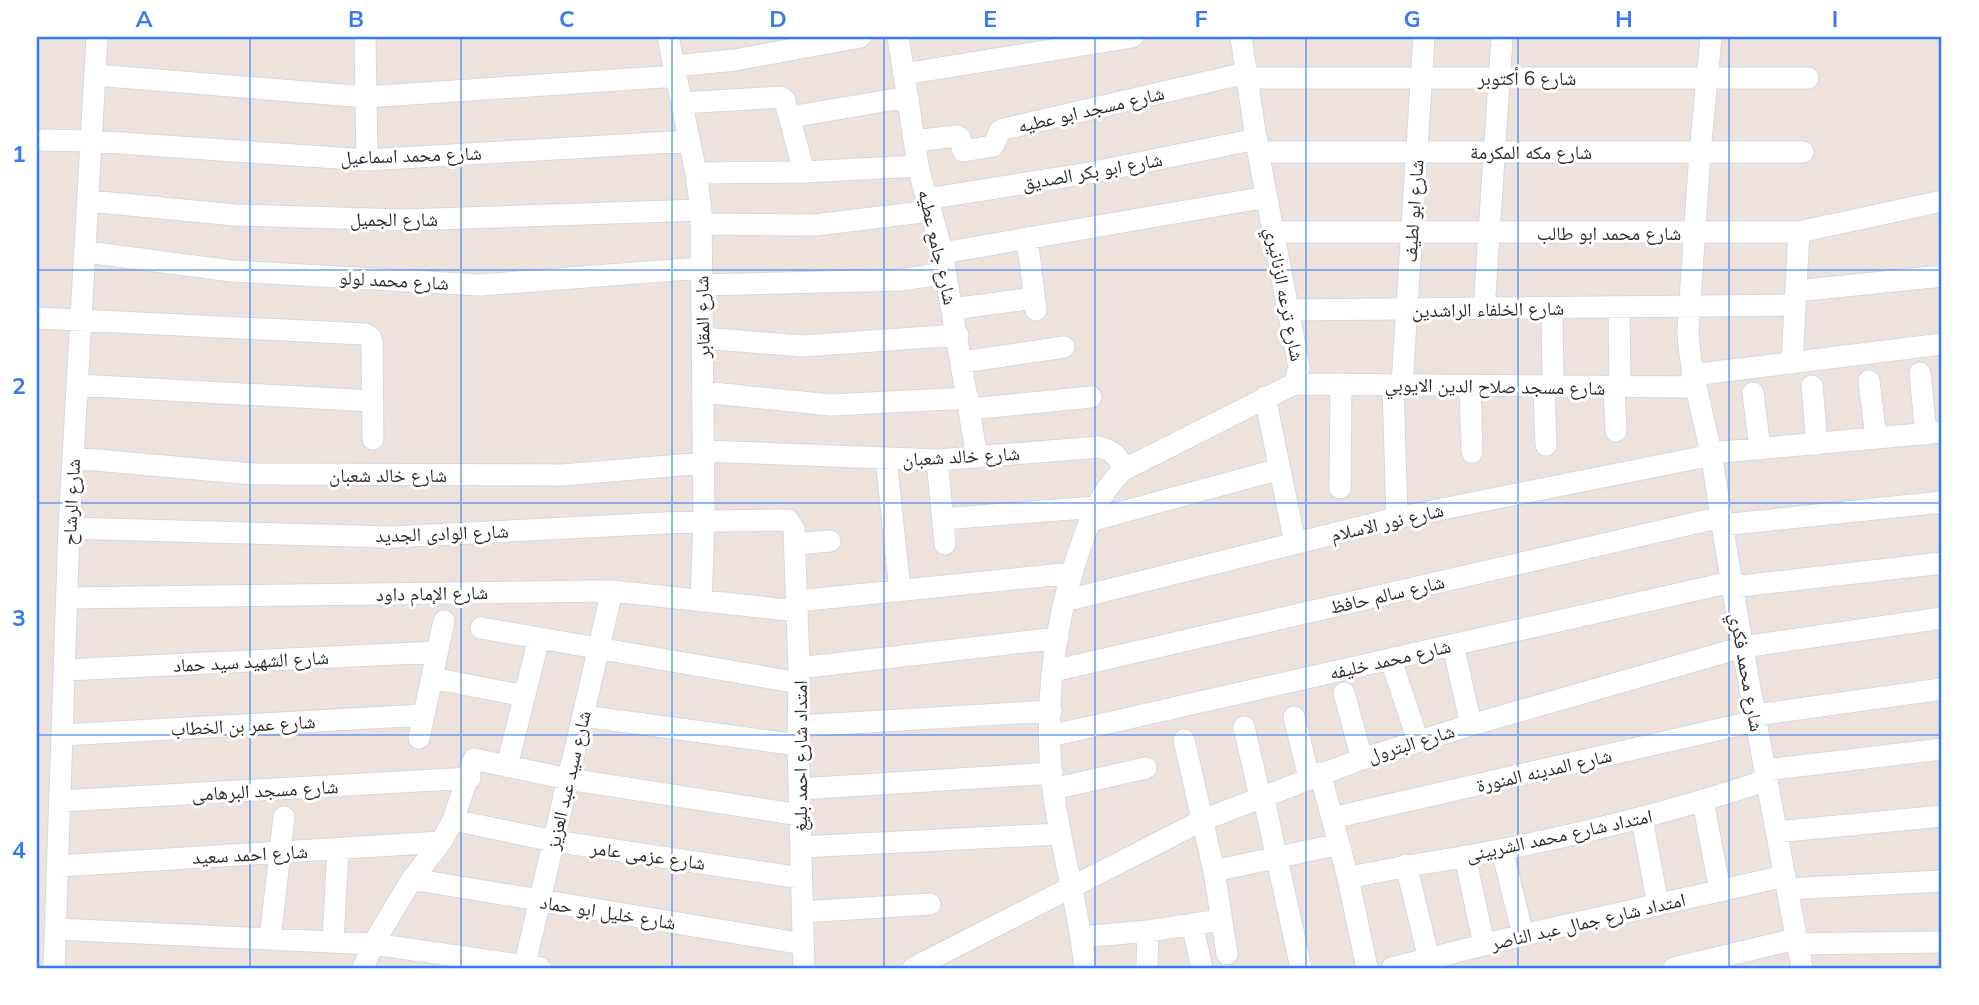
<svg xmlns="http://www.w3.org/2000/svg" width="1979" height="1005" viewBox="0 0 1979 1005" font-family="Mulish,'Noto Naskh Arabic',sans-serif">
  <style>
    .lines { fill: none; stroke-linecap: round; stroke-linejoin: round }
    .minor-casing { stroke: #d1d8e4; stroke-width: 23 }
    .minor { stroke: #fff; stroke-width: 21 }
    .grid { fill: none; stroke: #367af4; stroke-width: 2; stroke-opacity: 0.55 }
    .labels { text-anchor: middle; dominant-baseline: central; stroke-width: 6; stroke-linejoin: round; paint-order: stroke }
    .street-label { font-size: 19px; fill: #2b2b2b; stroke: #fff }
    .neatline { fill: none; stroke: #367af4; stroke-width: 2.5 }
    .grid-label { font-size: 23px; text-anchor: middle; font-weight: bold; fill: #367af4 }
  </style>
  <rect width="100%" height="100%" fill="#ede3dc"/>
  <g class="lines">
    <!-- minor casing -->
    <g class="minor-casing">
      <path id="minor" d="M 365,37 L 367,160
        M 668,37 L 696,173 L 701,210 L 704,521 L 701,601
        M 898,37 C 905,79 911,122 918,165 C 924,195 936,223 942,253 L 977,457
        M 1711,37 L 1700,152 L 1688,331 C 1690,379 1707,424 1714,471 C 1739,638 1771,803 1802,968
        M 674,66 L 735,60 L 860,37
        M 904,74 L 1132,37
        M 95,75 L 366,97 L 676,76
        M 1247,78 L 1808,78
        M 682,103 L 781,97 L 785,101 L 804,172
        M 790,117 L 908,97
        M 37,140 L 91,141 L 367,160 L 689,141
        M 915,141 L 956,136 L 960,138 L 963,151 L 993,146 L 1000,131 L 1004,129 L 1246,73
        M 1258,152 L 1803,152
        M 696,173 L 804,172 L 918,166
        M 927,199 L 1089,173 L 1257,139
        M 89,201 L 235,215 L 405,220 L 701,210
        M 701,224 L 815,225 L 931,211
        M 1273,232 L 1799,232 L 1942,201
        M 1027,238 L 1036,310
        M 87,252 L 232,271 L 480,285 L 701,268
        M 942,253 L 1267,197
        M 702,285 L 901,280 L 946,273
        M 1796,291 L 1942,276
        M 1619,307 L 1620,387
        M 1552,308 L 1553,386
        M 953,309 L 1034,298
        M 1484,309 L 1502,37
        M 1287,310 L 1795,305
        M 37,318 L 365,334 L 371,338 L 372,342 L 373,439
        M 703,338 L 802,346 L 958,335
        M 962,362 L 1064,347
        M 1792,363 L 1799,232
        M 1920,373 L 1926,434
        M 1692,375 L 1942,344
        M 1869,381 L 1876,438
        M 1294,384 L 1696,387
        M 78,385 L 372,401
        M 1393,385 L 1397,518
        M 1402,385 L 1424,37
        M 1470,385 L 1472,452
        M 1544,386 L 1546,445
        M 1812,386 L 1817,444
        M 1614,387 L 1616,431
        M 703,392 L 831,405 L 968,398
        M 1753,393 L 1760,449
        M 1265,397 L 1295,543
        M 970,409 L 1091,397
        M 703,451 L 937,460 L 1099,447 C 1113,451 1119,456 1123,470
        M 1711,453 L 1942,432
        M 73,458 L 253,474 L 563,475 L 704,463
        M 886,459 L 900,591
        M 937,460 L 945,544
        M 1340,488 L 1341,384
        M 943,519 L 1095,507
        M 1089,521 L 1280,469
        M 1722,525 L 1942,502
        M 69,528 L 391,537 L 704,521 L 788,520 L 794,529 L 799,668 L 798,745 L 804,968
        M 794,544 L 830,541
        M 1732,587 L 1942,563
        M 67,598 L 612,591 L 797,611
        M 797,601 L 1072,573
        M 1064,601 L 1397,518 L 1712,455
        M 481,628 L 799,683
        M 1453,645 L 1471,725
        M 799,668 L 1058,638
        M 65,670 L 437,652
        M 1053,671 L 1721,517
        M 1395,672 L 1418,741
        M 432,678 L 525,696
        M 1344,693 L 1362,759
        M 1755,715 L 1942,689
        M 583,716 L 798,745
        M 1294,717 L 1309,777
        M 799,726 L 1051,711
        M 1244,727 L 1260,797
        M 62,735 L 424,715
        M 1050,736 L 1731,582
        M 419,738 L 444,621
        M 1184,740 L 1214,871 L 1227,954
        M 507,766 L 539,638
        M 1765,770 L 1942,749
        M 1320,773 L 1348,878 L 1367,968
        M 799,789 L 1052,773
        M 1053,789 L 1146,768
        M 1263,795 L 1301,968
        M 61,801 L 470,778
        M 1703,801 L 1720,891
        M 1332,818 L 1756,721
        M 1642,819 L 1658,905
        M 453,820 L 554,841 L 801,878
        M 1776,832 L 1942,816
        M 801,847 L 1060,834
        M 1502,850 L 1523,935
        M 1465,856 L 1484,945
        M 1406,865 L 1429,959
        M 59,866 L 441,842
        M 1214,871 L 1339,844
        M 1348,878 C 1400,866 1452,860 1505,849 C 1594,831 1681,809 1767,780
        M 412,879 L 803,944
        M 1787,889 L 1942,881
        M 802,912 L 930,904
        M 1192,924 L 1202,968
        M 57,929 L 373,944 L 540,968
        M 1082,937 L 1148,931 L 1221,920
        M 270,939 L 284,817
        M 333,941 L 338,849
        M 1797,944 L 1942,942
        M 54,968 L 69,528 L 97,37
        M 363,968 L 373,944 L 412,879 L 441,842 L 453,820 L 474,759 L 568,779 L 800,815
        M 524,968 L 612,591
        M 913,968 L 1203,820 L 1362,759 L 1471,725 L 1743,647 L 1942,618
        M 1085,968 C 1079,908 1061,850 1053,790 C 1044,715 1052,635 1075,563 C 1087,528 1096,496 1123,470 L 1294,384 L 1299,367 L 1258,152 L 1241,37
        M 1147,968 L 1148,931
        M 1392,968 L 1523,935 L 1785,876
        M 1674,968 L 1796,939"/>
    </g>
    <!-- minor -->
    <use href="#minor" class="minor"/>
  </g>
  <!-- grid -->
  <path class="grid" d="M 250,37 L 250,968M 461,37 L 461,968M 672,37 L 672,968M 884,37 L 884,968M 1095,37 L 1095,968M 1306,37 L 1306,968M 1518,37 L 1518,968M 1729,37 L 1729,968M 37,270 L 1942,270M 37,503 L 1942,503M 37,735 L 1942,735"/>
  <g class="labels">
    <!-- street labels -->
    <g class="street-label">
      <text x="1527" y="78">شارع 6 أكتوبر</text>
      <text transform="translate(1091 109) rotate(-13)">شارع مسجد ابو عطيه</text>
      <text x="1531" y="152">شارع مكه المكرمة</text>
      <text transform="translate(411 155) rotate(-2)">شارع محمد اسماعيل</text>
      <text transform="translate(1092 171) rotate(-10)">شارع ابو بكر الصديق</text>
      <text transform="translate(1413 211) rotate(-86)">شارع ابو لطيف</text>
      <text x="394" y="219">شارع الجميل</text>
      <text x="1609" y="233">شارع محمد ابو طالب</text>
      <text transform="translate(938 247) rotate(77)">شارع جامع عطيه</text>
      <text transform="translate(394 280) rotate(3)">شارع محمد لولو</text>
      <text transform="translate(1285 294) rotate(79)">شارع ترعه الزنانيري</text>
      <text transform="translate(1488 309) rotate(-1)">شارع الخلفاء الراشدين</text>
      <text transform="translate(702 317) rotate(-91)">شارع المقابر</text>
      <text transform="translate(1495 386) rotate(1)">شارع مسجد صلاح الدين الايوبي</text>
      <text transform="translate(961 456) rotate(-3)">شارع خالد شعبان</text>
      <text x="388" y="475">شارع خالد شعبان</text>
      <text transform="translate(71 502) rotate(-87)">شارع الرشاح</text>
      <text transform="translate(1387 522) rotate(-13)">شارع نور الاسلام</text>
      <text transform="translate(442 533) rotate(-2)">شارع الوادى الجديد</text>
      <text transform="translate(432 593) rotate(-1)">شارع الإمام داود</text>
      <text transform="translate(1387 594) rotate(-13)">شارع سالم حافظ</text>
      <text transform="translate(1390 659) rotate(-13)">شارع محمد خليفه</text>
      <text transform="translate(251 661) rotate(-3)">شارع الشهيد سيد حماد</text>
      <text transform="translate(1747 672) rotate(80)">شارع محمد فكري</text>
      <text transform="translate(243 725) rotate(-3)">شارع عمر بن الخطاب</text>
      <text transform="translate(1411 743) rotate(-17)">شارع البترول</text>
      <text transform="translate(800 756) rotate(-90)">امتداد شارع احمد بليغ</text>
      <text transform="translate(1544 770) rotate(-13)">شارع المدينه المنورة</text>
      <text transform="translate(568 780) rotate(-77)">شارع سيد عبد العزيز</text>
      <text transform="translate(265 790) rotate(-3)">شارع مسجد البرهامى</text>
      <text transform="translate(1559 835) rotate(-12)">امتداد شارع محمد الشربينى</text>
      <text transform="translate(250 854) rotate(-3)">شارع احمد سعيد</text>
      <text transform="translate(648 855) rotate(8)">شارع عزمى عامر</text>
      <text transform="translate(608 912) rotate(9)">شارع خليل ابو حماد</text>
      <text transform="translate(1588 921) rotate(-13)">امتداد شارع جمال عبد الناصر</text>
    </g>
  </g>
  <!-- border -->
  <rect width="1979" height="1005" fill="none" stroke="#ffffff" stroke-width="77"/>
  <rect x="38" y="38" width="1902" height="929" class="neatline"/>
  <g class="grid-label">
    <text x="144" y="27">A</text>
    <text x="356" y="27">B</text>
    <text x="567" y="27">C</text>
    <text x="778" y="27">D</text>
    <text x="990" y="27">E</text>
    <text x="1201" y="27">F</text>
    <text x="1412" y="27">G</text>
    <text x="1624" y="27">H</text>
    <text x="1835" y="27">I</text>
    <text x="19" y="162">1</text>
    <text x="19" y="394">2</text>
    <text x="19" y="626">3</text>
    <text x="19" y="858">4</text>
  </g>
</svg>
